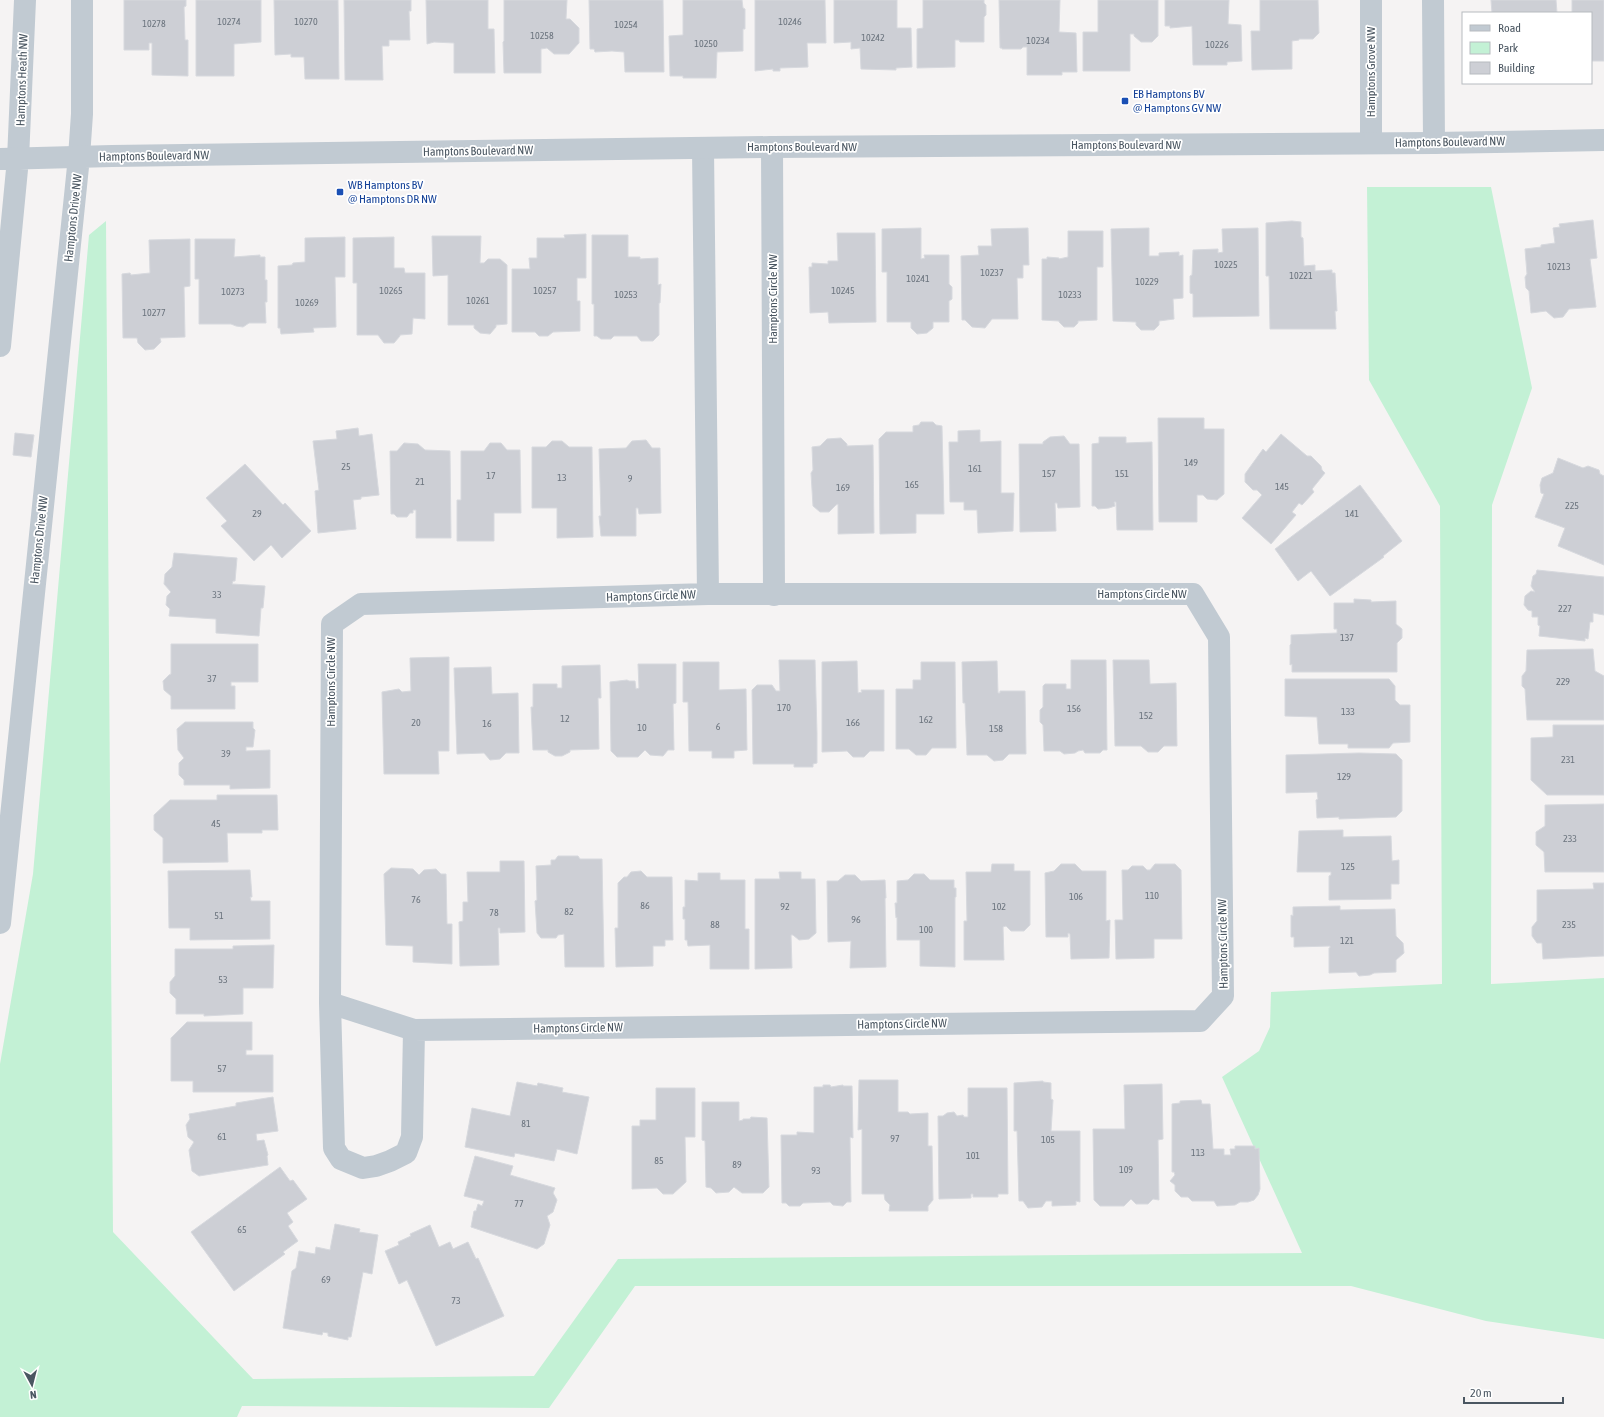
<svg xmlns="http://www.w3.org/2000/svg" width="1604" height="1417" viewBox="0 0 1604 1417" font-family="'Asap Condensed',sans-serif">
  <style>
    .green { fill: #c3f1d5 }
    .building { fill: #cdcfd5; stroke: #d7d9de }
    .lines { fill: none; stroke-linecap: round; stroke-linejoin: round }
    .minor { stroke: #c1cad2; stroke-width: 22 }
    .tertiary { stroke: #c1cad2; stroke-width: 22 }
    .transit-dot { fill: #1a4fb4; stroke: #fff; stroke-width: 1.5 }
    .labels { text-anchor: middle; dominant-baseline: central; stroke-width: 3.5; stroke-linejoin: round; paint-order: stroke }
    .number-label { font-size: 10px; fill: #6b747e }
    .street-label { font-size: 12px; fill: #4a5661; stroke: #fff }
    .transit-label { font-size: 12px; fill: #164399; stroke: #fff; text-anchor: start }
  </style>
  <rect width="100%" height="100%" fill="#f5f3f3"/>
  <!-- green -->
  <path class="green" d="M 1367,187 L 1491,187 L 1532,388 L 1492,505 L 1491,984 L 1604,978 L 1604,1339 L 1486,1321 L 1351,1286 L 635,1286 L 549,1408 L 242,1406 L 237,1417 L 0,1417 L 0,1064 L 33,874 L 89,235 L 106,221 L 113,1232 L 253,1379 L 534,1376 L 618,1259 L 1302,1253 L 1222,1077 L 1259,1051 L 1270,1027 L 1271,992 L 1442,984 L 1440,506 L 1369,380 Z"/>
  <!-- building -->
  <path class="building" d="M 124,0 L 186,0 L 186,6 L 184,7 L 185,40 L 188,40 L 188,76 L 152,75 L 152,43 L 149,43 L 149,50 L 124,50 Z
    M 196,0 L 261,0 L 261,42 L 234,44 L 234,76 L 196,76 Z
    M 274,0 L 338,0 L 339,79 L 305,79 L 304,57 L 291,57 L 291,54 L 275,55 Z
    M 344,0 L 411,0 L 411,11 L 409,11 L 410,40 L 389,40 L 389,46 L 382,46 L 383,80 L 345,80 Z
    M 426,0 L 488,0 L 488,29 L 494,29 L 495,73 L 454,73 L 454,43 L 434,42 L 427,44 Z
    M 504,0 L 567,0 L 566,19 L 570,19 L 579,28 L 579,43 L 569,54 L 554,54 L 547,48 L 541,49 L 541,73 L 504,73 L 503,42 L 504,41 Z
    M 589,0 L 663,0 L 664,72 L 625,72 L 624,52 L 612,51 L 595,52 L 594,49 L 590,49 Z
    M 683,0 L 742,0 L 743,8 L 745,9 L 745,29 L 743,29 L 743,51 L 717,52 L 716,78 L 683,78 L 683,76 L 670,76 L 669,36 L 683,35 Z
    M 755,0 L 825,0 L 826,43 L 807,43 L 808,67 L 780,68 L 780,71 L 773,71 L 773,69 L 755,71 Z
    M 834,0 L 897,0 L 897,28 L 911,28 L 912,67 L 896,68 L 896,70 L 861,69 L 860,48 L 851,49 L 851,42 L 834,43 Z
    M 923,0 L 984,0 L 984,3 L 986,5 L 986,15 L 984,17 L 984,42 L 960,42 L 959,40 L 955,40 L 955,67 L 917,68 L 917,29 L 923,28 Z
    M 999,0 L 1060,0 L 1059,32 L 1076,33 L 1077,72 L 1062,72 L 1062,75 L 1027,75 L 1027,47 L 1023,47 L 1021,49 L 1002,49 L 1002,48 L 1000,48 Z
    M 1098,0 L 1158,0 L 1158,36 L 1152,42 L 1141,42 L 1134,36 L 1134,34 L 1130,34 L 1130,71 L 1083,71 L 1083,32 L 1098,32 Z
    M 1165,0 L 1229,0 L 1228,24 L 1241,25 L 1242,61 L 1227,62 L 1227,65 L 1193,65 L 1192,26 L 1170,28 L 1170,26 L 1165,26 Z
    M 1260,0 L 1318,0 L 1319,33 L 1313,39 L 1299,39 L 1299,40 L 1292,41 L 1292,69 L 1252,70 L 1251,31 L 1260,31 Z
    M 1491,0 L 1556,0 L 1557,13 L 1492,13 Z
    M 1572,0 L 1604,0 L 1604,61 L 1591,61 L 1591,13 L 1572,13 Z
    M 1593,220 L 1597,258 L 1590,259 L 1596,307 L 1569,309 L 1563,317 L 1554,318 L 1546,311 L 1531,313 L 1529,291 L 1526,288 L 1525,277 L 1527,274 L 1525,249 L 1541,247 L 1541,245 L 1555,243 L 1553,228 L 1560,227 L 1559,224 Z
    M 1292,221 L 1301,222 L 1301,237 L 1303,238 L 1304,266 L 1315,265 L 1315,271 L 1332,270 L 1332,273 L 1335,273 L 1337,311 L 1335,311 L 1336,329 L 1270,329 L 1269,276 L 1266,276 L 1266,223 Z
    M 921,228 L 921,259 L 925,258 L 924,255 L 949,255 L 949,284 L 952,287 L 952,299 L 949,301 L 949,322 L 933,322 L 933,328 L 927,333 L 917,334 L 911,328 L 911,322 L 887,322 L 887,272 L 882,272 L 882,229 Z
    M 1028,228 L 1029,265 L 1023,265 L 1023,278 L 1017,278 L 1018,319 L 992,319 L 985,328 L 972,327 L 965,320 L 962,320 L 961,256 L 979,255 L 978,246 L 992,246 L 991,229 Z
    M 1149,228 L 1149,256 L 1159,256 L 1159,253 L 1179,252 L 1179,256 L 1183,255 L 1183,298 L 1173,299 L 1174,319 L 1159,321 L 1159,325 L 1154,330 L 1141,330 L 1136,325 L 1136,322 L 1113,321 L 1111,229 Z
    M 1258,228 L 1259,316 L 1193,317 L 1193,294 L 1190,293 L 1190,276 L 1192,275 L 1193,250 L 1218,249 L 1218,253 L 1223,252 L 1222,229 Z
    M 1068,231 L 1103,231 L 1103,267 L 1097,267 L 1097,320 L 1078,321 L 1078,323 L 1074,327 L 1064,327 L 1059,322 L 1059,321 L 1042,320 L 1042,259 L 1047,259 L 1047,257 L 1059,258 L 1059,259 L 1068,257 Z
    M 837,233 L 875,233 L 876,322 L 829,323 L 828,312 L 810,313 L 809,267 L 812,267 L 812,263 L 828,264 L 828,261 L 838,261 Z
    M 586,234 L 586,278 L 577,278 L 577,301 L 580,301 L 580,331 L 553,332 L 548,336 L 539,336 L 535,332 L 512,332 L 512,269 L 530,269 L 529,258 L 537,258 L 537,238 L 565,238 L 564,235 Z
    M 592,235 L 628,235 L 628,257 L 640,257 L 640,259 L 658,258 L 658,285 L 661,284 L 660,303 L 659,303 L 659,335 L 653,341 L 641,341 L 637,336 L 614,336 L 611,339 L 601,339 L 597,336 L 594,336 L 594,304 L 592,304 Z
    M 432,236 L 481,236 L 480,263 L 484,263 L 488,259 L 500,259 L 507,265 L 507,324 L 496,325 L 496,327 L 490,334 L 480,333 L 474,328 L 474,325 L 448,325 L 448,275 L 433,276 Z
    M 345,237 L 345,277 L 335,277 L 336,327 L 313,328 L 314,332 L 281,334 L 280,328 L 278,328 L 278,266 L 292,265 L 293,263 L 305,262 L 305,238 Z
    M 394,237 L 394,268 L 404,268 L 405,273 L 425,273 L 425,319 L 413,318 L 412,334 L 400,335 L 400,336 L 394,343 L 384,343 L 378,335 L 357,335 L 357,283 L 353,283 L 353,238 Z
    M 190,239 L 190,286 L 184,287 L 185,337 L 160,338 L 161,342 L 154,349 L 145,350 L 138,343 L 137,338 L 123,338 L 122,274 L 130,273 L 131,275 L 150,273 L 149,240 Z
    M 195,239 L 235,239 L 234,257 L 260,255 L 260,257 L 265,257 L 265,280 L 267,280 L 267,302 L 265,302 L 266,323 L 249,323 L 243,327 L 236,326 L 231,324 L 199,324 L 199,279 L 195,279 Z
    M 1158,418 L 1204,418 L 1204,429 L 1224,429 L 1224,494 L 1217,500 L 1207,499 L 1203,495 L 1197,495 L 1197,522 L 1159,522 Z
    M 921,422 L 933,422 L 936,425 L 942,426 L 944,514 L 916,514 L 916,533 L 880,534 L 879,439 L 886,432 L 913,432 L 913,426 L 919,425 Z
    M 358,428 L 359,436 L 372,434 L 379,495 L 361,497 L 361,499 L 353,500 L 356,529 L 318,533 L 315,491 L 319,490 L 313,441 L 337,439 L 336,431 Z
    M 980,430 L 980,442 L 1001,441 L 1001,493 L 1014,493 L 1013,531 L 978,533 L 977,510 L 964,510 L 964,502 L 950,502 L 949,442 L 958,442 L 958,431 Z
    M 15,433 L 34,435 L 31,457 L 13,455 Z
    M 1281,434 L 1307,456 L 1311,456 L 1321,466 L 1322,470 L 1325,473 L 1312,489 L 1314,492 L 1302,505 L 1299,503 L 1292,512 L 1296,515 L 1271,544 L 1242,518 L 1262,495 L 1257,490 L 1253,490 L 1245,482 L 1245,474 L 1263,449 L 1266,452 Z
    M 1064,436 L 1070,444 L 1079,444 L 1080,507 L 1058,508 L 1057,503 L 1055,503 L 1056,531 L 1020,532 L 1019,444 L 1043,444 L 1043,442 L 1050,437 Z
    M 1099,437 L 1126,437 L 1126,443 L 1152,442 L 1153,530 L 1117,530 L 1116,502 L 1114,502 L 1115,506 L 1109,508 L 1098,509 L 1095,506 L 1092,506 L 1092,444 L 1099,443 Z
    M 841,438 L 847,444 L 847,446 L 873,445 L 874,533 L 838,534 L 838,504 L 836,505 L 829,512 L 820,512 L 813,506 L 811,473 L 813,470 L 812,447 L 820,446 L 827,439 Z
    M 646,440 L 652,448 L 660,448 L 661,513 L 639,514 L 638,508 L 636,508 L 636,536 L 601,536 L 599,516 L 601,516 L 599,449 L 626,448 L 632,441 Z
    M 552,441 L 562,441 L 569,447 L 592,447 L 593,537 L 557,538 L 557,508 L 532,508 L 532,447 L 546,447 Z
    M 404,443 L 418,444 L 425,450 L 450,451 L 451,538 L 416,538 L 416,510 L 413,510 L 413,513 L 410,513 L 407,517 L 397,517 L 394,514 L 391,514 L 390,451 L 397,451 Z
    M 490,443 L 501,443 L 507,450 L 520,450 L 521,513 L 494,513 L 494,541 L 457,541 L 457,500 L 461,500 L 461,451 L 484,451 Z
    M 1558,458 L 1583,468 L 1588,466 L 1599,470 L 1600,474 L 1604,476 L 1604,565 L 1558,546 L 1565,528 L 1535,517 L 1544,494 L 1541,493 L 1540,485 L 1542,478 L 1553,473 Z
    M 245,464 L 283,505 L 285,503 L 311,531 L 282,558 L 271,545 L 254,561 L 221,526 L 227,521 L 206,498 Z
    M 1360,485 L 1402,541 L 1383,556 L 1384,557 L 1330,596 L 1311,571 L 1298,581 L 1275,549 Z
    M 174,553 L 237,558 L 235,581 L 233,581 L 232,584 L 265,586 L 263,608 L 261,608 L 259,636 L 216,633 L 216,619 L 169,616 L 170,609 L 166,605 L 167,596 L 171,592 L 164,584 L 165,574 L 172,567 Z
    M 1537,570 L 1604,577 L 1604,615 L 1593,613 L 1593,622 L 1590,622 L 1588,639 L 1585,638 L 1585,641 L 1539,636 L 1540,626 L 1538,625 L 1538,617 L 1532,617 L 1532,611 L 1528,610 L 1524,605 L 1525,596 L 1531,591 L 1535,592 L 1531,586 L 1533,576 L 1536,574 Z
    M 1354,599 L 1371,600 L 1371,602 L 1396,601 L 1396,624 L 1402,629 L 1402,638 L 1397,643 L 1397,672 L 1292,672 L 1292,664 L 1290,665 L 1290,645 L 1291,644 L 1291,635 L 1337,633 L 1337,629 L 1334,629 L 1334,603 L 1354,603 Z
    M 171,644 L 258,644 L 258,682 L 231,682 L 231,686 L 235,686 L 235,709 L 171,709 L 171,696 L 164,690 L 163,681 L 169,675 L 171,674 Z
    M 1593,649 L 1595,671 L 1604,676 L 1604,720 L 1527,720 L 1525,689 L 1522,686 L 1522,676 L 1526,671 L 1527,650 Z
    M 449,657 L 449,751 L 438,751 L 439,774 L 384,774 L 382,692 L 399,689 L 402,692 L 411,691 L 410,658 Z
    M 779,660 L 815,660 L 817,734 L 817,763 L 813,764 L 813,767 L 794,767 L 794,764 L 753,764 L 752,690 L 757,685 L 772,685 L 776,691 L 780,691 Z
    M 1071,660 L 1106,660 L 1107,750 L 1103,750 L 1100,753 L 1085,753 L 1083,750 L 1078,751 L 1075,753 L 1064,754 L 1060,751 L 1044,751 L 1043,725 L 1040,722 L 1040,710 L 1043,707 L 1043,686 L 1045,684 L 1066,684 L 1066,689 L 1071,689 Z
    M 1113,660 L 1149,660 L 1150,684 L 1176,683 L 1177,746 L 1164,746 L 1158,752 L 1148,752 L 1141,746 L 1115,746 Z
    M 857,661 L 858,693 L 862,692 L 861,690 L 884,690 L 884,751 L 870,751 L 864,757 L 853,757 L 847,751 L 822,752 L 822,662 Z
    M 997,661 L 998,693 L 1000,693 L 1000,691 L 1025,691 L 1026,754 L 1009,754 L 1003,760 L 994,761 L 987,755 L 967,755 L 965,703 L 963,703 L 962,662 Z
    M 683,662 L 719,662 L 719,690 L 746,689 L 747,750 L 734,751 L 734,758 L 712,758 L 712,751 L 689,751 L 688,702 L 683,702 Z
    M 921,662 L 955,662 L 956,748 L 932,748 L 926,755 L 916,755 L 909,749 L 896,749 L 896,689 L 913,689 L 913,680 L 921,680 Z
    M 638,664 L 676,664 L 676,703 L 673,704 L 674,750 L 668,750 L 663,756 L 650,755 L 645,750 L 638,757 L 617,757 L 611,751 L 610,682 L 627,680 L 629,681 L 635,681 L 636,689 L 639,688 Z
    M 600,665 L 601,698 L 598,698 L 599,749 L 570,750 L 570,752 L 562,756 L 555,756 L 548,752 L 548,750 L 533,750 L 531,707 L 533,707 L 533,684 L 557,684 L 557,688 L 562,688 L 562,666 Z
    M 491,667 L 492,694 L 518,693 L 519,753 L 506,753 L 500,759 L 490,760 L 484,753 L 457,754 L 454,668 Z
    M 1285,679 L 1389,679 L 1395,686 L 1395,700 L 1400,705 L 1410,705 L 1410,742 L 1393,743 L 1389,748 L 1348,748 L 1348,744 L 1319,744 L 1317,717 L 1285,716 Z
    M 185,722 L 253,722 L 253,728 L 255,730 L 253,747 L 246,747 L 246,751 L 270,750 L 270,788 L 230,789 L 230,785 L 184,785 L 184,780 L 179,775 L 179,763 L 184,758 L 178,750 L 177,729 Z
    M 1553,725 L 1604,725 L 1604,795 L 1547,795 L 1531,780 L 1531,738 L 1553,737 Z
    M 1359,753 L 1396,754 L 1402,760 L 1402,811 L 1396,817 L 1339,819 L 1339,817 L 1317,818 L 1316,800 L 1318,799 L 1317,792 L 1286,793 L 1286,755 Z
    M 217,795 L 277,795 L 278,830 L 262,830 L 262,833 L 227,833 L 228,862 L 163,863 L 163,838 L 154,830 L 154,815 L 170,800 L 217,800 Z
    M 1604,804 L 1604,872 L 1545,872 L 1544,852 L 1536,845 L 1536,832 L 1545,826 L 1545,805 Z
    M 1343,830 L 1343,837 L 1391,836 L 1392,861 L 1399,860 L 1399,884 L 1391,884 L 1391,899 L 1329,900 L 1329,876 L 1331,875 L 1331,872 L 1297,872 L 1299,831 Z
    M 558,856 L 578,856 L 580,859 L 602,859 L 604,967 L 565,967 L 564,934 L 558,935 L 556,938 L 541,938 L 537,933 L 535,901 L 537,900 L 536,866 L 551,865 L 551,860 L 555,860 Z
    M 500,861 L 524,861 L 525,932 L 500,933 L 500,928 L 498,928 L 499,965 L 460,966 L 459,922 L 463,921 L 463,902 L 468,902 L 467,872 L 500,872 Z
    M 992,864 L 1014,864 L 1014,871 L 1030,871 L 1030,925 L 1024,931 L 1011,931 L 1006,926 L 1003,927 L 1004,960 L 964,960 L 964,921 L 967,921 L 966,872 L 991,872 Z
    M 1061,864 L 1075,864 L 1082,871 L 1106,871 L 1106,921 L 1110,920 L 1109,958 L 1071,959 L 1070,934 L 1068,933 L 1068,937 L 1046,937 L 1045,873 L 1054,871 Z
    M 1155,864 L 1175,864 L 1181,870 L 1182,939 L 1154,939 L 1154,958 L 1116,959 L 1115,920 L 1123,920 L 1122,870 L 1128,870 L 1132,866 L 1143,866 L 1147,870 L 1150,870 Z
    M 391,868 L 413,869 L 419,875 L 424,870 L 436,869 L 441,874 L 446,874 L 447,924 L 452,924 L 452,964 L 413,962 L 413,946 L 386,945 L 384,874 Z
    M 250,870 L 252,897 L 250,897 L 251,901 L 270,901 L 270,939 L 190,940 L 190,928 L 169,928 L 168,871 Z
    M 641,871 L 647,877 L 672,877 L 673,940 L 665,940 L 665,946 L 653,946 L 653,966 L 616,967 L 615,928 L 618,928 L 618,883 L 624,877 L 627,877 L 631,872 Z
    M 779,872 L 801,872 L 801,879 L 815,879 L 816,933 L 809,939 L 799,940 L 793,935 L 791,935 L 792,968 L 755,969 L 755,879 L 780,879 Z
    M 698,873 L 720,873 L 720,880 L 745,880 L 745,929 L 749,929 L 749,969 L 710,969 L 710,945 L 688,946 L 687,940 L 685,940 L 685,919 L 683,919 L 683,907 L 685,907 L 685,880 L 698,881 Z
    M 914,874 L 924,874 L 930,880 L 954,880 L 954,888 L 956,888 L 956,897 L 955,897 L 955,967 L 920,966 L 920,940 L 897,940 L 897,917 L 896,918 L 895,903 L 897,903 L 897,881 L 908,880 Z
    M 845,875 L 855,875 L 861,881 L 885,880 L 886,898 L 885,898 L 886,967 L 850,968 L 851,941 L 828,942 L 827,881 L 838,881 Z
    M 1593,883 L 1604,883 L 1604,956 L 1543,959 L 1542,943 L 1537,943 L 1532,936 L 1532,927 L 1537,921 L 1537,890 L 1594,889 Z
    M 1340,906 L 1340,910 L 1395,909 L 1396,936 L 1403,943 L 1404,953 L 1396,960 L 1396,972 L 1374,973 L 1370,975 L 1359,976 L 1356,972 L 1329,973 L 1329,948 L 1330,948 L 1330,946 L 1294,947 L 1294,937 L 1291,937 L 1291,915 L 1293,916 L 1293,907 Z
    M 274,945 L 273,988 L 243,988 L 243,1014 L 204,1016 L 204,1014 L 176,1014 L 176,999 L 170,993 L 170,982 L 175,976 L 175,949 L 233,949 L 233,946 Z
    M 187,1022 L 252,1022 L 252,1050 L 246,1050 L 246,1055 L 273,1055 L 273,1092 L 193,1092 L 193,1081 L 171,1081 L 171,1038 Z
    M 859,1080 L 898,1080 L 898,1112 L 908,1112 L 910,1114 L 928,1113 L 928,1146 L 932,1146 L 933,1200 L 928,1206 L 928,1211 L 889,1211 L 890,1205 L 885,1200 L 884,1194 L 862,1194 L 862,1129 L 858,1130 Z
    M 1043,1081 L 1043,1082 L 1051,1083 L 1051,1099 L 1053,1100 L 1051,1131 L 1080,1131 L 1080,1202 L 1076,1201 L 1076,1205 L 1052,1206 L 1052,1201 L 1046,1201 L 1042,1207 L 1028,1208 L 1023,1201 L 1019,1201 L 1017,1131 L 1014,1131 L 1014,1083 Z
    M 517,1082 L 537,1086 L 538,1083 L 563,1088 L 562,1092 L 589,1097 L 577,1154 L 557,1149 L 554,1161 L 515,1153 L 514,1157 L 465,1147 L 472,1108 L 510,1116 Z
    M 1162,1084 L 1163,1139 L 1158,1140 L 1159,1200 L 1153,1199 L 1148,1204 L 1136,1204 L 1131,1199 L 1124,1206 L 1100,1206 L 1094,1200 L 1093,1129 L 1125,1129 L 1124,1085 Z
    M 823,1085 L 830,1085 L 831,1087 L 843,1085 L 843,1086 L 852,1086 L 853,1138 L 850,1137 L 851,1202 L 847,1202 L 843,1206 L 833,1205 L 830,1202 L 803,1203 L 800,1206 L 789,1206 L 786,1203 L 782,1203 L 781,1135 L 797,1135 L 797,1132 L 814,1133 L 814,1087 L 823,1087 Z
    M 656,1088 L 695,1088 L 695,1137 L 685,1137 L 686,1182 L 673,1194 L 663,1194 L 657,1188 L 632,1189 L 632,1126 L 640,1126 L 640,1120 L 656,1120 Z
    M 968,1088 L 1007,1088 L 1008,1194 L 998,1194 L 998,1197 L 973,1197 L 973,1194 L 971,1194 L 971,1198 L 939,1199 L 938,1116 L 943,1116 L 947,1113 L 954,1112 L 957,1116 L 963,1115 L 964,1117 L 968,1117 Z
    M 273,1097 L 278,1131 L 256,1134 L 257,1141 L 264,1140 L 268,1155 L 267,1156 L 268,1165 L 199,1176 L 192,1171 L 189,1150 L 194,1142 L 188,1137 L 186,1125 L 190,1119 L 189,1114 L 236,1106 L 236,1103 Z
    M 1201,1100 L 1202,1104 L 1210,1104 L 1213,1149 L 1224,1149 L 1224,1155 L 1231,1155 L 1230,1149 L 1235,1149 L 1235,1146 L 1255,1146 L 1255,1149 L 1259,1148 L 1260,1189 L 1258,1195 L 1254,1200 L 1248,1202 L 1240,1202 L 1235,1205 L 1217,1206 L 1214,1201 L 1192,1201 L 1188,1197 L 1181,1197 L 1175,1191 L 1175,1185 L 1170,1181 L 1175,1175 L 1174,1172 L 1172,1172 L 1172,1104 L 1180,1103 L 1180,1101 Z
    M 702,1102 L 739,1102 L 739,1121 L 743,1120 L 743,1119 L 750,1119 L 751,1117 L 767,1118 L 769,1187 L 763,1193 L 742,1193 L 734,1187 L 729,1192 L 716,1193 L 711,1188 L 706,1187 L 705,1141 L 702,1140 Z
    M 475,1156 L 513,1166 L 510,1175 L 555,1188 L 553,1193 L 557,1200 L 553,1212 L 547,1216 L 550,1225 L 544,1244 L 537,1249 L 471,1227 L 474,1211 L 476,1211 L 478,1204 L 482,1206 L 484,1201 L 464,1196 Z
    M 280,1167 L 290,1181 L 293,1180 L 307,1199 L 287,1213 L 293,1222 L 288,1226 L 298,1241 L 283,1252 L 285,1254 L 234,1291 L 191,1232 Z
    M 335,1224 L 360,1229 L 359,1232 L 378,1235 L 372,1274 L 363,1272 L 351,1337 L 348,1337 L 348,1340 L 328,1336 L 328,1333 L 323,1332 L 322,1335 L 283,1328 L 292,1271 L 296,1268 L 299,1251 L 315,1254 L 316,1247 L 330,1250 Z
    M 430,1225 L 439,1247 L 450,1242 L 453,1249 L 468,1242 L 476,1259 L 478,1258 L 504,1316 L 436,1346 L 407,1280 L 399,1284 L 385,1251 L 399,1245 L 398,1242 L 411,1236 L 410,1234 Z"/>
  <g class="lines">
    <!-- minor -->
    <path class="minor" d="M 1433,0 L 1434,143
      M 1371,143 L 1371,0
      M 772,147 L 774,595
      M 703,148 L 708,594
      M 79,157 L 82,114 L 82,0
      M 18,159 L 25,0
      M 330,1003 L 414,1030 L 1200,1021 L 1223,996 L 1219,637 L 1193,594 L 708,594 L 361,604 L 332,624 L 330,1003 L 334,1148 L 341,1159 L 363,1168 L 376,1166 L 390,1161 L 406,1153 L 412,1137 L 414,1030"/>
    <!-- tertiary -->
    <path class="tertiary" d="M 0,159 L 112,156 L 772,147 L 1434,143 L 1604,140
      M 0,346 L 18,159
      M 0,923 L 79,157"/>
  </g>
  <!-- markers -->
  <g class="transit-dot">
    <rect x="1121" y="97" width="8" height="8" rx="2"/>
    <rect x="336" y="188" width="8" height="8" rx="2"/>
  </g>
  <g class="labels">
    <!-- number labels -->
    <g class="number-label">
      <text x="229" y="21">10274</text>
      <text x="306" y="21">10270</text>
      <text x="790" y="21">10246</text>
      <text x="154" y="23">10278</text>
      <text x="626" y="24">10254</text>
      <text x="542" y="35">10258</text>
      <text x="873" y="37">10242</text>
      <text x="1038" y="40">10234</text>
      <text x="706" y="43">10250</text>
      <text x="1217" y="44">10226</text>
      <text x="1226" y="264">10225</text>
      <text x="1559" y="266">10213</text>
      <text x="992" y="272">10237</text>
      <text x="1301" y="275">10221</text>
      <text x="918" y="278">10241</text>
      <text x="1147" y="281">10229</text>
      <text x="391" y="290">10265</text>
      <text x="545" y="290">10257</text>
      <text x="843" y="290">10245</text>
      <text x="233" y="291">10273</text>
      <text x="626" y="294">10253</text>
      <text x="1070" y="294">10233</text>
      <text x="478" y="300">10261</text>
      <text x="307" y="302">10269</text>
      <text x="154" y="312">10277</text>
      <text x="1191" y="462">149</text>
      <text x="346" y="466">25</text>
      <text x="975" y="468">161</text>
      <text x="1049" y="473">157</text>
      <text x="1122" y="473">151</text>
      <text x="491" y="475">17</text>
      <text x="562" y="477">13</text>
      <text x="630" y="478">9</text>
      <text x="420" y="481">21</text>
      <text x="912" y="484">165</text>
      <text x="1282" y="486">145</text>
      <text x="843" y="487">169</text>
      <text x="1572" y="505">225</text>
      <text x="257" y="513">29</text>
      <text x="1352" y="513">141</text>
      <text x="217" y="594">33</text>
      <text x="1565" y="608">227</text>
      <text x="1347" y="637">137</text>
      <text x="212" y="678">37</text>
      <text x="1563" y="681">229</text>
      <text x="784" y="707">170</text>
      <text x="1074" y="708">156</text>
      <text x="1348" y="711">133</text>
      <text x="1146" y="715">152</text>
      <text x="565" y="718">12</text>
      <text x="926" y="719">162</text>
      <text x="416" y="722">20</text>
      <text x="853" y="722">166</text>
      <text x="487" y="723">16</text>
      <text x="718" y="726">6</text>
      <text x="642" y="727">10</text>
      <text x="996" y="728">158</text>
      <text x="226" y="753">39</text>
      <text x="1568" y="759">231</text>
      <text x="1344" y="776">129</text>
      <text x="216" y="823">45</text>
      <text x="1570" y="838">233</text>
      <text x="1348" y="866">125</text>
      <text x="1152" y="895">110</text>
      <text x="1076" y="896">106</text>
      <text x="416" y="899">76</text>
      <text x="645" y="905">86</text>
      <text x="785" y="906">92</text>
      <text x="999" y="906">102</text>
      <text x="569" y="911">82</text>
      <text x="494" y="912">78</text>
      <text x="219" y="915">51</text>
      <text x="856" y="919">96</text>
      <text x="715" y="924">88</text>
      <text x="1569" y="924">235</text>
      <text x="926" y="929">100</text>
      <text x="1347" y="940">121</text>
      <text x="223" y="979">53</text>
      <text x="222" y="1068">57</text>
      <text x="526" y="1123">81</text>
      <text x="222" y="1136">61</text>
      <text x="895" y="1138">97</text>
      <text x="1048" y="1139">105</text>
      <text x="1198" y="1152">113</text>
      <text x="973" y="1155">101</text>
      <text x="659" y="1160">85</text>
      <text x="737" y="1164">89</text>
      <text x="1126" y="1169">109</text>
      <text x="816" y="1170">93</text>
      <text x="519" y="1203">77</text>
      <text x="242" y="1229">65</text>
      <text x="326" y="1279">69</text>
      <text x="456" y="1300">73</text>
    </g>
    <!-- street labels -->
    <g class="street-label">
      <text transform="translate(1371 72) rotate(-90)">Hamptons Grove NW</text>
      <text transform="translate(22 80) rotate(-88)">Hamptons Heath NW</text>
      <text transform="translate(1450 142) rotate(-1)">Hamptons Boulevard NW</text>
      <text x="1126" y="145">Hamptons Boulevard NW</text>
      <text x="802" y="147">Hamptons Boulevard NW</text>
      <text transform="translate(478 151) rotate(-1)">Hamptons Boulevard NW</text>
      <text transform="translate(154 156) rotate(-1)">Hamptons Boulevard NW</text>
      <text transform="translate(73 218) rotate(-84)">Hamptons Drive NW</text>
      <text transform="translate(773 299) rotate(-90)">Hamptons Circle NW</text>
      <text transform="translate(39 540) rotate(-84)">Hamptons Drive NW</text>
      <text x="1142" y="594">Hamptons Circle NW</text>
      <text transform="translate(651 596) rotate(-2)">Hamptons Circle NW</text>
      <text transform="translate(331 682) rotate(-90)">Hamptons Circle NW</text>
      <text transform="translate(1223 944) rotate(-91)">Hamptons Circle NW</text>
      <text transform="translate(902 1024) rotate(-1)">Hamptons Circle NW</text>
      <text transform="translate(578 1028) rotate(-1)">Hamptons Circle NW</text>
    </g>
    <!-- transit labels -->
    <g class="transit-label">
      <text x="1133" y="94">EB Hamptons BV<tspan x="1133" dy="14">@ Hamptons GV NW</tspan></text>
      <text x="348" y="185">WB Hamptons BV<tspan x="348" dy="14">@ Hamptons DR NW</tspan></text>
    </g>
  </g>
  <!-- legend -->
  <rect x="1462" y="12" width="130" height="72" fill="#ffffff" stroke="#b7bbc0"/>
  <rect x="1470" y="25" width="20" height="6" fill="#c1cad2" stroke="#b7bbc0"/>
  <text x="1498" y="32" font-size="12" fill="#4a5661">Road</text>
  <rect x="1470" y="42" width="20" height="12" fill="#c3f1d5" stroke="#b7bbc0"/>
  <text x="1498" y="52" font-size="12" fill="#4a5661">Park</text>
  <rect x="1470" y="62" width="20" height="12" fill="#cdcfd5" stroke="#b7bbc0"/>
  <text x="1498" y="72" font-size="12" fill="#4a5661">Building</text>
  <!-- north arrow -->
  <g transform="translate(32 1385) rotate(173)" stroke="#ffffff" stroke-width="3" paint-order="stroke">
  <path d="M0-3L7 15L0 10L-7 15Z" fill="#4a5661"/>
  <text y="-6" font-size="11" font-weight="bold" text-anchor="middle" fill="#4a5661">N</text>
  </g>
  <!-- scale -->
  <path d="M1464 1397v6h99v-6" fill="none" stroke="#4a5661" stroke-width="2"/>
  <text x="1470" y="1397" font-size="12" fill="#4a5661" stroke="#ffffff" stroke-width="3" paint-order="stroke">20 m</text>
</svg>
